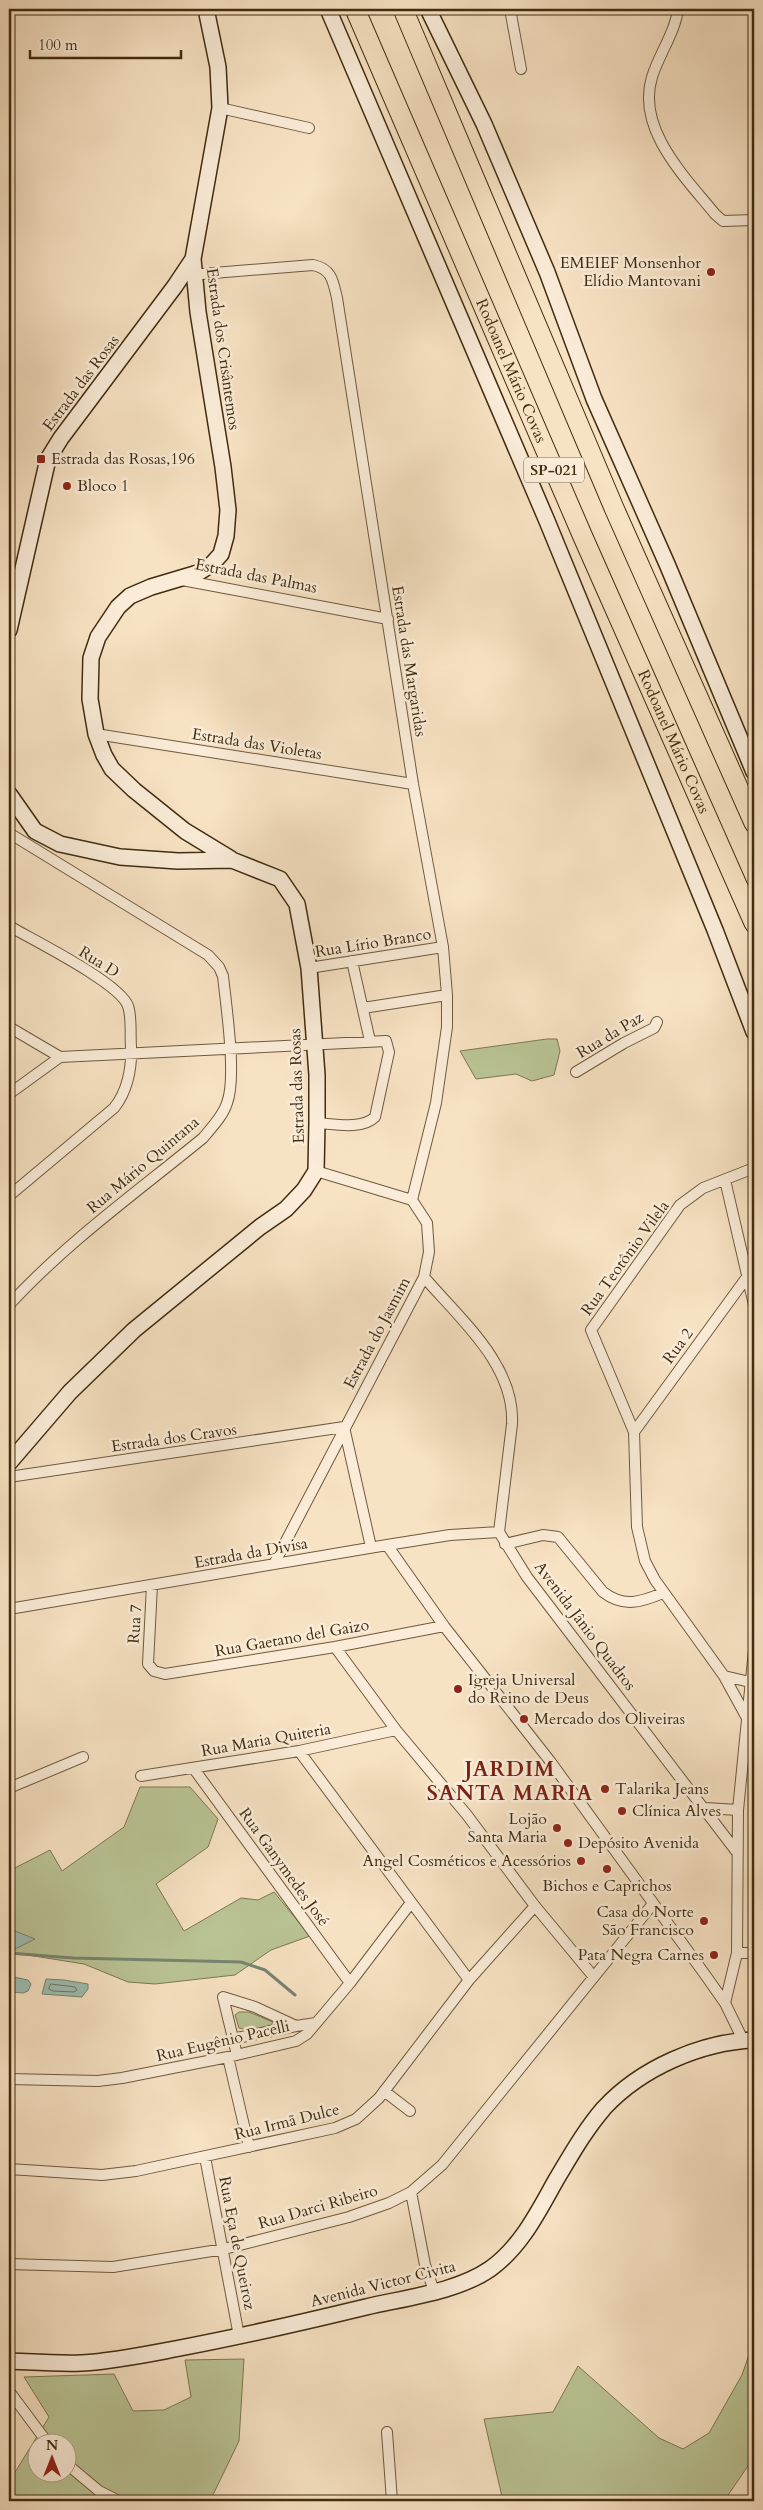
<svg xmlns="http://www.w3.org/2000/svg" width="763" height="2510" viewBox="0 0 763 2510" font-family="Cardo,serif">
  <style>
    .green { fill: #bac495; stroke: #7d7852; fill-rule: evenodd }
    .water { fill: #9dbeb2; stroke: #788471 }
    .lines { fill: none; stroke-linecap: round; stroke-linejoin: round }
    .shore { stroke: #6e7561; stroke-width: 1 }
    .stream { stroke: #788471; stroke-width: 3 }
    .street-casing { stroke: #6e5a3d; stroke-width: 12 }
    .secondary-casing { stroke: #402c10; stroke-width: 18 }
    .highway-casing { stroke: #402c10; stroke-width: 21 }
    .street { stroke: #faecd8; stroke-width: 10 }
    .secondary { stroke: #faecd8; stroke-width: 15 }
    .highway { stroke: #f7e2c3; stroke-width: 19 }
    .poi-dot { fill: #8f2418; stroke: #faecd8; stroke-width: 2 }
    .labels { text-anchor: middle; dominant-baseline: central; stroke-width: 5; stroke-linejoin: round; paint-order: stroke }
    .shield { fill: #faecd8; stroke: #78664c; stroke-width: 1 }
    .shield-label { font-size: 15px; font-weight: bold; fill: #402c10 }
    .poi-label { font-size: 16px; fill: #402c10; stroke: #faecd8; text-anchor: start }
    .street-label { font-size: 16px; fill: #402c10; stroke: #faecd8 }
    .district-label { font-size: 21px; font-weight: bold; letter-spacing: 1px; fill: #7a1f14; stroke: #faecd8 }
  </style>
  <rect width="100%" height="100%" fill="#f7e2c3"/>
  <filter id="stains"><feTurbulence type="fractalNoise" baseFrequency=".004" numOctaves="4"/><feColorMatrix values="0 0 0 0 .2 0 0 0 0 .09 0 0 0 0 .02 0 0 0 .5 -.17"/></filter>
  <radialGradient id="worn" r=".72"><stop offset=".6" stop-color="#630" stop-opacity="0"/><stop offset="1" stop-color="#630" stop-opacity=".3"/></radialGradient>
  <!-- green -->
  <path class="green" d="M 547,1039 L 557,1039 L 560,1051 L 554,1075 L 532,1081 L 516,1074 L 476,1079 L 460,1051 Z
    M 140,1787 L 190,1787 L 218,1819 L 208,1847 L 156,1884 L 184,1931 L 241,1898 L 258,1900 L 274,1892 L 310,1936 L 271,1950 L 235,1975 L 155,1984 L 128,1982 L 84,1964 L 9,1952 L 9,1871 L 50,1850 L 62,1871 L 124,1827 Z
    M 239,2012 L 249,2012 L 273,2022 L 271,2025 C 261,2028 249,2031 239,2028 L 235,2015 Z
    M 754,2340 L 754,2445 L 748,2466 L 724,2501 L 503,2501 L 484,2419 L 553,2412 L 578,2366 L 659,2438 L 683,2449 L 709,2433 L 742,2375 Z
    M 244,2359 L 239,2441 L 210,2501 L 9,2501 L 9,2482 L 49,2417 L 24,2377 L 114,2374 L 133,2411 L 164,2410 L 191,2397 L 185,2360 ZM 38,2442 L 68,2442 L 68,2472 L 38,2472 Z"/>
  <!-- water -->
  <path class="water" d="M 15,1931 L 35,1939 L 15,1949 L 9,1950 L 9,1933 Z
    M 9,1976 L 28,1980 L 31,1984 L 28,1991 L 23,1993 L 9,1992 Z
    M 46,1979 L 64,1980 L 88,1984 L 88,1989 L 82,1997 L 42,1994 Z"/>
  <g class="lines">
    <!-- shore -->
    <path class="shore" d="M 51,1984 L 75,1987 L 77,1990 L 74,1992 L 53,1991 L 49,1989 Z"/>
    <!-- stream -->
    <path class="stream" d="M 9,1953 L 73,1958 L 241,1962 L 265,1970 L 295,1995"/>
    <!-- street casing -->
    <g class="street-casing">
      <path id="street" d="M 510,9 L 521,69
        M 678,9 C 675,33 659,54 652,77 C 636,129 685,177 715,214 L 723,221 L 754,220
        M 220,108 L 309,128
        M 189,275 L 313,265 C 332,269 333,281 337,298 L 413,784 L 443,947 L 447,995 L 447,1027 L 436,1103 L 412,1200
        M 182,580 L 388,619
        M 96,734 L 413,784
        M 9,833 L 208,955 L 219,967 L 223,976 C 226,1005 237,1077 227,1103 C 223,1116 212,1127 203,1138 C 137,1192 67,1242 9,1305
        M 9,926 C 33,940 120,983 128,1006 C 132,1017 130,1035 131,1047 C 132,1069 127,1092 114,1108 L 9,1196
        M 352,961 L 370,1041
        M 309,968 L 443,947
        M 363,1008 L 447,995
        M 9,1027 L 60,1057 L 386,1041 L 389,1052 L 375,1117 C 362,1130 334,1124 317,1123
        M 576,1072 L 624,1043 L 654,1028 L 657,1022
        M 9,1094 L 60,1057
        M 725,1180 L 754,1305
        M 424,1277 C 460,1319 515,1365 512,1424 L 499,1532
        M 634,1432 L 747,1277
        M 9,1477 L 344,1427 L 371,1547
        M 499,1532 L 527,1577 L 736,1851
        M 505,1544 L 543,1535 L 558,1537 L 603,1592 C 624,1608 641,1602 663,1593
        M 387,1545 L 444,1626 L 550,1761 L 706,1976 L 725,2003 L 743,2040
        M 274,1564 L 424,1277 L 429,1252 L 427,1223 L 412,1200 L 316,1171
        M 152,1585 L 148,1664 L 154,1671 L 165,1674 L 335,1647 L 444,1626
        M 9,1609 L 387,1545 L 450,1535 L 499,1532
        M 335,1647 L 396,1730 L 467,1815 L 535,1906 L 593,1976
        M 724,1676 L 750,1682
        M 747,1718 L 724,1676 L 655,1580 L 645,1561 L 637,1527 L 634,1432 L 591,1330 L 680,1205 L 703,1188 L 754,1168
        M 299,1751 L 469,1980
        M 194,1769 L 350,1983
        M 141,1776 L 299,1751 L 396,1730
        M 9,1788 L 83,1757
        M 705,1808 L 738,1810
        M 737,1953 L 754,1953
        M 725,2003 L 737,1953 L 738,1810 L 754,1650
        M 232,2039 L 296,2026
        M 237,2055 L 223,1997 L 255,2007 L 296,2026 L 316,2023
        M 228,2057 L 249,2147
        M 9,2079 L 98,2081 L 122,2078 L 228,2057 L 296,2041 L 307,2034 L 350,1983 L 410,1904
        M 384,2091 L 410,2111
        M 205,2157 L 239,2336
        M 9,2169 L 102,2175 L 136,2171 L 335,2128 L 356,2119 L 379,2098 L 469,1980 L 535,1906
        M 411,2192 L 425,2265 L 434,2291
        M 9,2264 L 113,2267 L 224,2249 L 349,2217 L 389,2203 L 411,2192 L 442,2165 L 652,1905
        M 9,2391 L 47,2442
        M 387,2432 L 392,2501
        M 68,2465 L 99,2491 L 119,2501"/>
    </g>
    <!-- secondary casing -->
    <g class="secondary-casing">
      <path id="secondary" d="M 206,9 L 218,67 L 220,108 L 193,259 L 198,312 L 223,467 L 228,510 L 226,536 L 221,554 L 212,564 L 198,573 L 151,587 L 130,596 L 118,607 L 98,637 L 91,658 L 90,699 L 96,734 L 104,755 L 112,769 L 134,790 L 185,831 L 231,859
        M 328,9 L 547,521 L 715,930 L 754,1032
        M 428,9 L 484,124 L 547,272 L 594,399 L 667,564 L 754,772
        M 9,630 L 48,459 L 61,438 L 175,286 L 193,259
        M 9,794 L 35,831 L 60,844 L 120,857 L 178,861 L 232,860 L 280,879 L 297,904 L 309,968 L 317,1075 L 317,1123 L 316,1171 L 304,1190 L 286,1209 L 260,1227 L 134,1330 L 70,1392 L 9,1463
        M 9,2361 C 33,2362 58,2364 82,2363 C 115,2361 148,2354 180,2348 C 243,2336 304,2322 366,2307 C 404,2298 457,2292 490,2269 C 521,2247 538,2212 556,2180 C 571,2155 585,2130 604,2108 C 641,2068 701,2042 754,2040"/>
    </g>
    <!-- highway casing -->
    <g class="highway-casing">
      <g id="highway">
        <path id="s1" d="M 355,9 L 583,537 L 754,923"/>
        <path d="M 403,9 L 614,508 L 754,823"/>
      </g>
    </g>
    <!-- street -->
    <use href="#street" class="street"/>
    <!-- secondary -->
    <use href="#secondary" class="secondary"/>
    <!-- highway -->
    <use href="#highway" class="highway"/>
  </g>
  <!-- markers -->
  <g class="poi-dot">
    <circle cx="711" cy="272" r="5"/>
    <rect x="36" y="454" width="10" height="10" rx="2.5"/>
    <circle cx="67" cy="486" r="5"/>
    <circle cx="458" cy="1689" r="5"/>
    <circle cx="524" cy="1719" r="5"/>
    <circle cx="605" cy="1789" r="5"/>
    <circle cx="622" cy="1811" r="5"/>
    <circle cx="557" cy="1828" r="5"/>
    <circle cx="568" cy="1843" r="5"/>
    <circle cx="581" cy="1861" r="5"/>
    <circle cx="607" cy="1869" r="5"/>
    <circle cx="704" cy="1921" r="5"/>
    <circle cx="714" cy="1955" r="5"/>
  </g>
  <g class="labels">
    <!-- shield labels -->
    <rect class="shield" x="524" y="457.5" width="60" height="25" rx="4"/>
    <g class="shield-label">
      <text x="554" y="470">SP-021</text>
    </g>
    <!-- poi labels -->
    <g class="poi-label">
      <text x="701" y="263" text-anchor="end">EMEIEF Monsenhor<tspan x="701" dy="18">Elídio Mantovani</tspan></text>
      <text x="51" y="459">Estrada das Rosas,196</text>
      <text x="77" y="486">Bloco 1</text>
      <text x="468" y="1680">Igreja Universal<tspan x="468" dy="18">do Reino de Deus</tspan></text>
      <text x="534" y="1719">Mercado dos Oliveiras</text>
      <text x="615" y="1789">Talarika Jeans</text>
      <text x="632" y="1811">Clínica Alves</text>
      <text x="547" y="1819" text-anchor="end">Lojão<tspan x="547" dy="18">Santa Maria</tspan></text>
      <text x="578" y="1843">Depósito Avenida</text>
      <text x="571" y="1861" text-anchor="end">Angel Cosméticos e Acessórios</text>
      <text x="607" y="1886" text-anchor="middle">Bichos e Caprichos</text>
      <text x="694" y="1912" text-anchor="end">Casa do Norte<tspan x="694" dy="18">São Francisco</tspan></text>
      <text x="704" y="1955" text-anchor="end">Pata Negra Carnes</text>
    </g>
    <!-- street labels -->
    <g class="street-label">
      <text transform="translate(223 349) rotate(82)">Estrada dos Crisântemos</text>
      <text stroke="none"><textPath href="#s1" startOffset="394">Rodoanel Mário Covas</textPath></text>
      <text transform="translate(81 383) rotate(-53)">Estrada das Rosas</text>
      <text transform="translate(256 576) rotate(11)">Estrada das Palmas</text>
      <text transform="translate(409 661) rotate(81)">Estrada das Margaridas</text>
      <text stroke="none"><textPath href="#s1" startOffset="799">Rodoanel Mário Covas</textPath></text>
      <text transform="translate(257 744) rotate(9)">Estrada das Violetas</text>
      <text transform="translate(373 943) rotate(-9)">Rua Lírio Branco</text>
      <text transform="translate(99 962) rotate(32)">Rua D</text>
      <text transform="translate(610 1035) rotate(-31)">Rua da Paz</text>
      <text transform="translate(297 1086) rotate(-92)">Estrada das Rosas</text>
      <text transform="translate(143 1165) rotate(-40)">Rua Mário Quintana</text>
      <text transform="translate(625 1258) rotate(-54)">Rua Teotônio Vilela</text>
      <text transform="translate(377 1333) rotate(-62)">Estrada do Jasmim</text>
      <text transform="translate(678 1346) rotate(-54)">Rua 2</text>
      <text transform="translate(174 1438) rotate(-8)">Estrada dos Cravos</text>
      <text transform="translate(251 1553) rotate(-10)">Estrada da Divisa</text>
      <text transform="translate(135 1624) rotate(-86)">Rua 7</text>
      <text transform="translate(585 1626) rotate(53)">Avenida Jânio Quadros</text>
      <text transform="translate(292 1638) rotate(-10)">Rua Gaetano del Gaizo</text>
      <text transform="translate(266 1740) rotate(-10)">Rua Maria Quiteria</text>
      <text transform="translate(284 1867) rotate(54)">Rua Ganymedes José</text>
      <text transform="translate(223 2041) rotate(-13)">Rua Eugênio Pacelli</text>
      <text transform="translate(287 2122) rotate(-14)">Rua Irmã Dulce</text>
      <text transform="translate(318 2207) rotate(-16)">Rua Darci Ribeiro</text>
      <text transform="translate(237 2243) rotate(79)">Rua Eça de Queiroz</text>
      <text transform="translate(383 2284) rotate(-14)">Avenida Victor Civita</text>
    </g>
    <!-- district labels -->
    <g class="district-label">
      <text x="510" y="1769">JARDIM<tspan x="510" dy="24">SANTA MARIA</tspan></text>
    </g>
  </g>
  <!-- margin -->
  <rect width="763" height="2510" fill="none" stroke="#f7e2c3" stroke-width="30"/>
  <rect x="10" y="10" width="743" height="2490" fill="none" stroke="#402c10" stroke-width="2.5"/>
  <rect x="15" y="15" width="733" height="2480" fill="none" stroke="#402c10"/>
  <!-- north arrow -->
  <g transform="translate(52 2458)"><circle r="24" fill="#faecd8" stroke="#b09f88"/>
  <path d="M0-4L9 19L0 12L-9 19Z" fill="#8f2418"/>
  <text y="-8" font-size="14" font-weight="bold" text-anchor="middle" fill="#402c10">N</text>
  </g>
  <!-- scale -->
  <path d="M30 50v8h151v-8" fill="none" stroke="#402c10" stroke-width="2.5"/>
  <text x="38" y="50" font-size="15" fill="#402c10" stroke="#faecd8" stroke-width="4" paint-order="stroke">100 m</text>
  <rect width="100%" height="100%" filter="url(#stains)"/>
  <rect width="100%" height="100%" fill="url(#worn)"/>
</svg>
